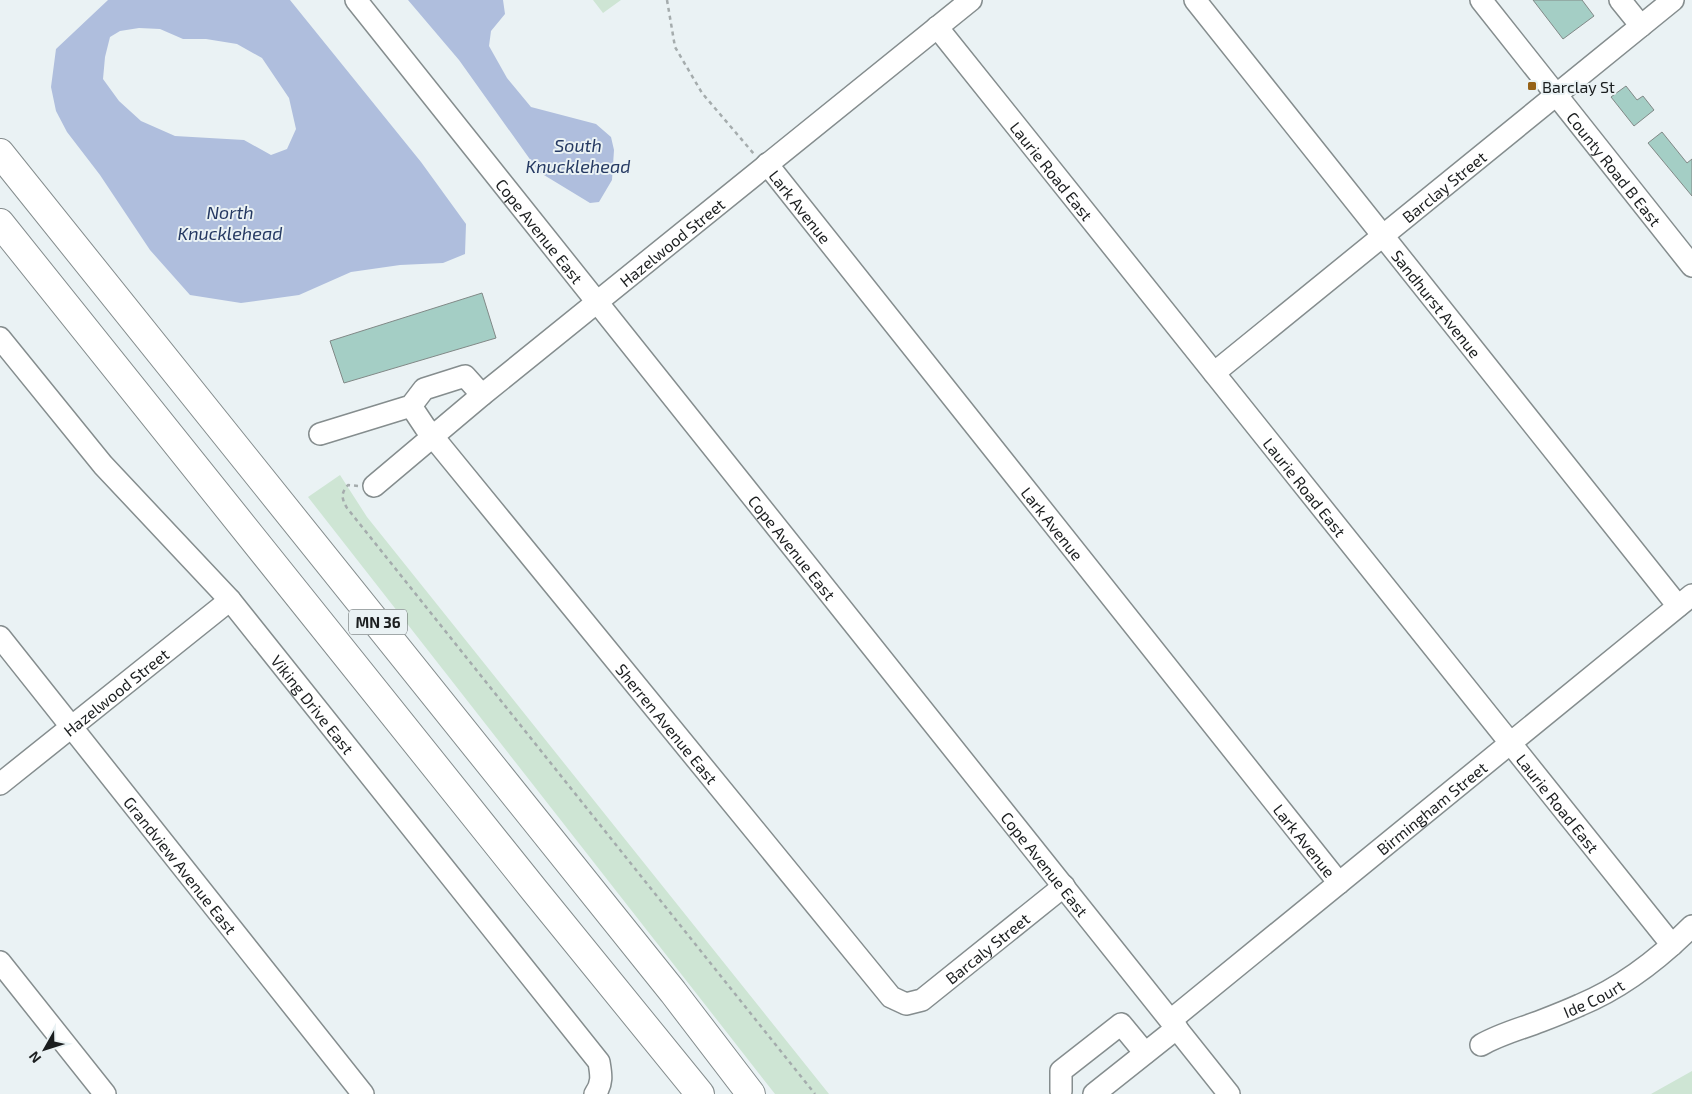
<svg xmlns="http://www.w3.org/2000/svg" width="1692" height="1094" viewBox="0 0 1692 1094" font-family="'Exo 2',sans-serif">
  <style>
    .green { fill: #cee5d4 }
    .water { fill: #afbedd; fill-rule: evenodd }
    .building { fill: #a4cec5; stroke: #818987 }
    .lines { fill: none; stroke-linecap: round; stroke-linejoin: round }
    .minor-casing { stroke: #858d8e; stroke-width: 24 }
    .highway-casing { stroke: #858d8e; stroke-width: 30 }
    .path { stroke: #a5acad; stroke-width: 2.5; stroke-dasharray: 4 4; stroke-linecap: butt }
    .minor { stroke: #fff; stroke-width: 21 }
    .highway { stroke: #fff; stroke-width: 28 }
    .poi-dot { fill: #966217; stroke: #eaf2f4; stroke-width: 2 }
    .labels { text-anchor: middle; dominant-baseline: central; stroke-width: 4; stroke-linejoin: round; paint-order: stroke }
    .shield { fill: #eaf2f4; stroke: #595e5f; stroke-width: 1 }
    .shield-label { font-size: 15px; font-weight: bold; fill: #1b1e1f }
    .poi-label { font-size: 16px; fill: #1b1e1f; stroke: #eaf2f4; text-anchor: start }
    .street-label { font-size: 16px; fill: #1b1e1f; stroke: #eaf2f4 }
    .water-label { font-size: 18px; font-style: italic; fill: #253962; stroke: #eaf2f4 }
  </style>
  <rect width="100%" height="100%" fill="#eaf2f4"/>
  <!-- green -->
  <path class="green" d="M 593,0 L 621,0 L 603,13 Z
    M 340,475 L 367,517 L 829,1094 L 775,1094 L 308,497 Z
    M 1692,1071 L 1692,1094 L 1651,1094 Z"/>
  <!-- water -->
  <path class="water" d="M 108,0 L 290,0 L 421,162 L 466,224 L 465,254 L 443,263 L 400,265 L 351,272 L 299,295 L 241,303 L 190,295 L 150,250 L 100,175 L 67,132 L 56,111 L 51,87 L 56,49 ZM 139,28 L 160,29 L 183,39 L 206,39 L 237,44 L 262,58 L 289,98 L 296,129 L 287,149 L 271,155 L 244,140 L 175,136 L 141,121 L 119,101 L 103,79 L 105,57 L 110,37 L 120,31 Z
    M 408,0 L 503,0 L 505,14 L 491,31 L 489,46 L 507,78 L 531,107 L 596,124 L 611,137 L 614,150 L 612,180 L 599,202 L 590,203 L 539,172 L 459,60 Z"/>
  <!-- building -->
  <path class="building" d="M 1533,0 L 1582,0 L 1594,16 L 1563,39 Z
    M 1626,86 L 1637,100 L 1643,96 L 1654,110 L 1634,126 L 1611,97 Z
    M 1662,132 L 1687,163 L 1692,159 L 1692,196 L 1648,143 Z
    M 482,293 L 496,338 L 344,383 L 330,341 Z"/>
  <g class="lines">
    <!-- minor casing -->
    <g class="minor-casing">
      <g id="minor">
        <path id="s1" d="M 356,0 L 1229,1094"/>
        <path id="s2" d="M 1195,0 L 1678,606"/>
        <path id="s3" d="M 1481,0 L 1692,266"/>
        <path d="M 1620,0 L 1641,26"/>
        <path id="s4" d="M 937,27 L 1672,945"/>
        <path id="s5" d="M 767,164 L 1339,883"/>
        <path id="s6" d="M 0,338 L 103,465 L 230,600 L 599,1062 C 601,1074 603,1083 595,1094"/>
        <path id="s7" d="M 1214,373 L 1673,0"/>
        <path id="s8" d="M 411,406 L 425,427 L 891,997 L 906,1004 L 922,1000 L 1064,886"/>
        <path d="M 320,434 L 411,406 L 424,389 L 465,376 L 482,395"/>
        <path id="s9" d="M 374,486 L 482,395 L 971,0"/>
        <path id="s10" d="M 0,637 L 363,1094"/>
        <path id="s11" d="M 0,784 L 230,600"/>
        <path d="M 0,962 L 105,1094"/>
        <path id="s12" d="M 1171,1020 L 1692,595"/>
        <path id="s13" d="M 1481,1045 C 1500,1034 1520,1029 1541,1021 C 1554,1016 1567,1011 1580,1005 C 1621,988 1660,958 1692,926"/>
        <path d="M 1061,1091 L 1061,1071 L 1121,1024 L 1145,1053"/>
        <path d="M 1094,1094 L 1177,1028"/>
      </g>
    </g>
    <!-- highway casing -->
    <g class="highway-casing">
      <path id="highway" d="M 0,153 L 673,992 L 751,1094
        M 0,223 L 535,891 L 700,1094"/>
    </g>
    <!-- path -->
    <path class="path" d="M 667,0 L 675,47 L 702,93 L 754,154
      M 358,486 L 348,485 C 340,494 342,499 347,508 L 815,1094"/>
    <!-- minor -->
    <use href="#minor" class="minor"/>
    <!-- highway -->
    <use href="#highway" class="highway"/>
  </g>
  <!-- markers -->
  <rect class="poi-dot" x="1527" y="81" width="10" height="10" rx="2.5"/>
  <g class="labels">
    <!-- shield labels -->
    <rect class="shield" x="349" y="609.5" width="58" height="25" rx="4"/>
    <g class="shield-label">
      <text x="378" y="622">MN 36</text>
    </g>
    <!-- poi labels -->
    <g class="poi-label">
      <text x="1542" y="86">Barclay St</text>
    </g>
    <!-- street labels -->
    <g class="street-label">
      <text stroke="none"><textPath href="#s3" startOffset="215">County Road B East</textPath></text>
      <text stroke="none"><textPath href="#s4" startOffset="184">Laurie Road East</textPath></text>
      <text stroke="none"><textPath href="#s7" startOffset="296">Barclay Street</textPath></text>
      <text stroke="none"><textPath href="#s5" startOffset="54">Lark Avenue</textPath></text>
      <text stroke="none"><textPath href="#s1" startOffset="295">Cope Avenue East</textPath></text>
      <text stroke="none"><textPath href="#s9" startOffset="385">Hazelwood Street</textPath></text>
      <text stroke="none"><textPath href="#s2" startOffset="388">Sandhurst Avenue</textPath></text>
      <text stroke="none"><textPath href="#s4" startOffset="589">Laurie Road East</textPath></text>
      <text stroke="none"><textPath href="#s5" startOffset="459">Lark Avenue</textPath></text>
      <text stroke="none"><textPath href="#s1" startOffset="700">Cope Avenue East</textPath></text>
      <text stroke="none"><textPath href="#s11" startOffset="148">Hazelwood Street</textPath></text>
      <text stroke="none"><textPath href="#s6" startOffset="482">Viking Drive East</textPath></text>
      <text stroke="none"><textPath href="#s8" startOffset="408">Sherren Avenue East</textPath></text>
      <text stroke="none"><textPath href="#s4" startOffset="994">Laurie Road East</textPath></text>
      <text stroke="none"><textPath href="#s12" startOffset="336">Birmingham Street</textPath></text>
      <text stroke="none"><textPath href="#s5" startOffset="864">Lark Avenue</textPath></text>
      <text stroke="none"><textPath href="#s1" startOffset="1105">Cope Avenue East</textPath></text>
      <text stroke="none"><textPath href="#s10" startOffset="291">Grandview Avenue East</textPath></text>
      <text stroke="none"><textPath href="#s8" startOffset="878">Barcaly Street</textPath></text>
      <text stroke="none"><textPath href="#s13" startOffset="122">Ide Court</textPath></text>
    </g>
    <!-- water labels -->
    <g class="water-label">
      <text x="578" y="145">South<tspan x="578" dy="21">Knucklehead</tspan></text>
      <text x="230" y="212">North<tspan x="230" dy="21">Knucklehead</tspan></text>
    </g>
  </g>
  <!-- north arrow -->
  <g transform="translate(45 1049) rotate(231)" stroke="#eaf2f4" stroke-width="4" paint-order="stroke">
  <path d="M0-4L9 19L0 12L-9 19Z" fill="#1b1e1f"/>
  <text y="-8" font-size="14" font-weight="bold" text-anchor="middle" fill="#1b1e1f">N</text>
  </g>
</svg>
